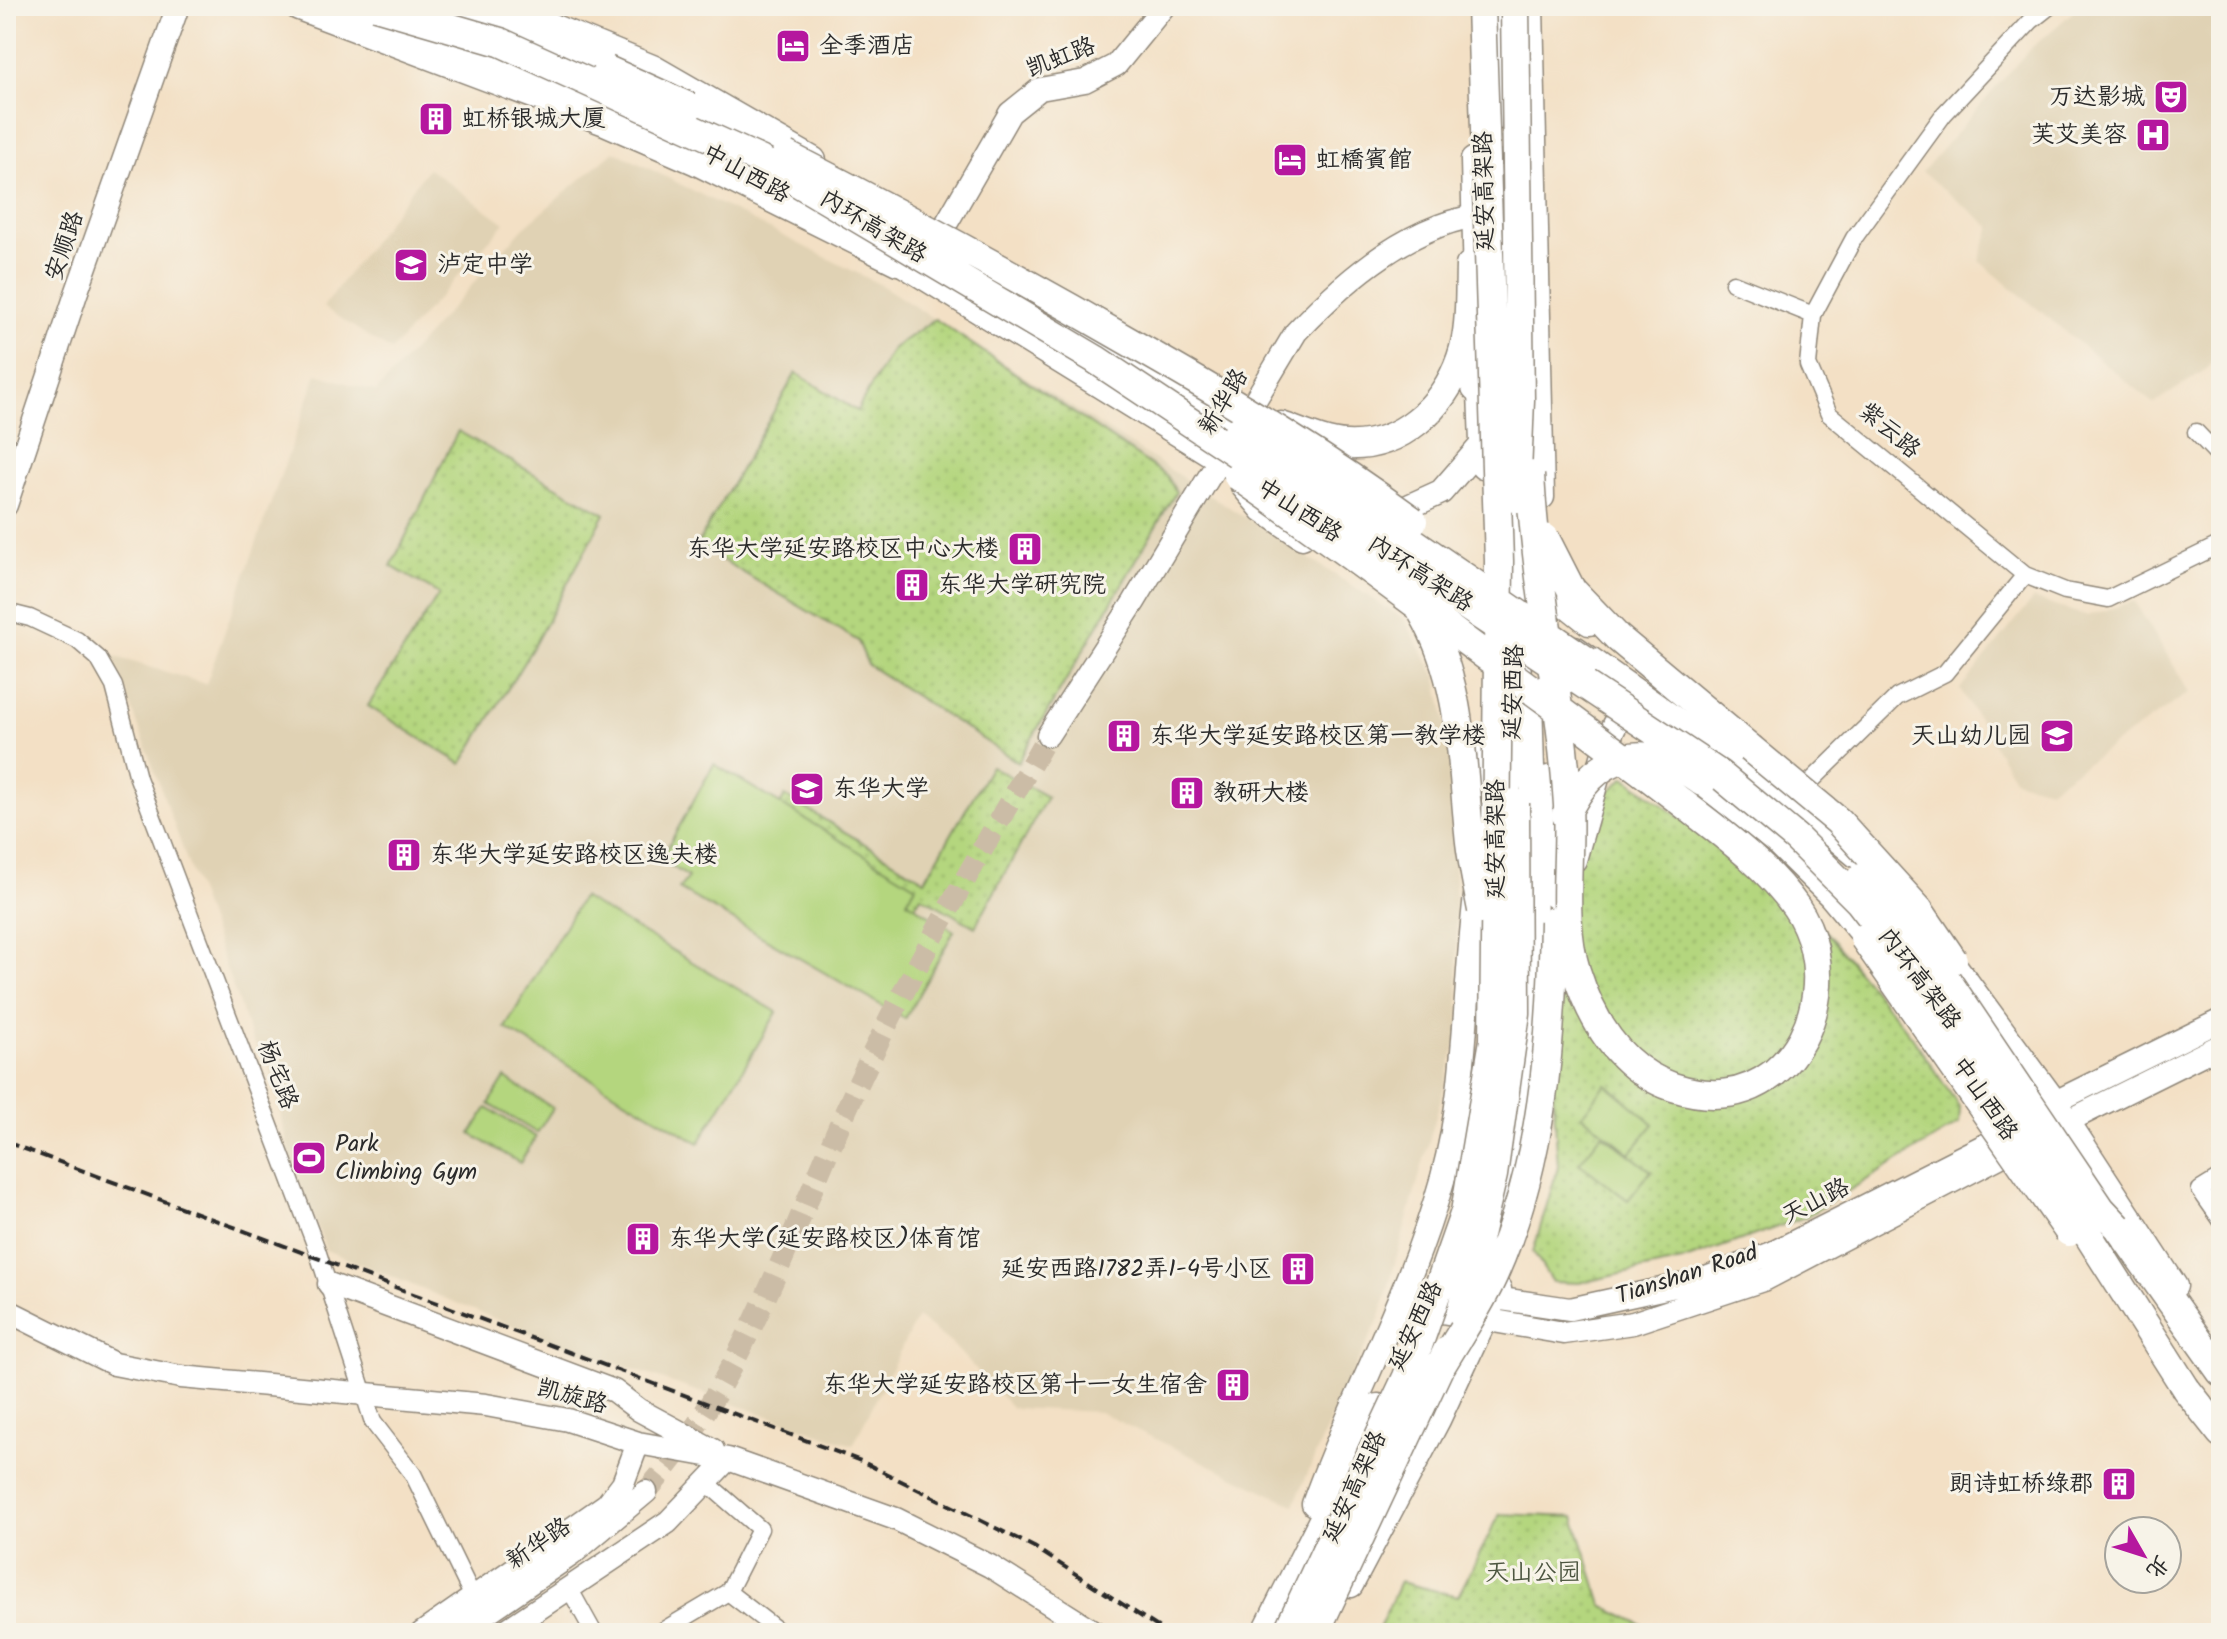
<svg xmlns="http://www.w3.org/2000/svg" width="2227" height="1639" viewBox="0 0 2227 1639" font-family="Kalam,'LXGW WenKai TC',sans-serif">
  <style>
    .built { fill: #e0d2b4 }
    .park { fill: url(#park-dots); stroke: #708054; stroke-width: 2 }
    .pitch { fill: #b4d67e; stroke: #708054; stroke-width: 2 }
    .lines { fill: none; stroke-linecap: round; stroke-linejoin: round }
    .secondary-tunnel { stroke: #cbbca6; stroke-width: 22; stroke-dasharray: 22 11; stroke-linecap: butt }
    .street-casing { stroke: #8f8678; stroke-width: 19 }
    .secondary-casing { stroke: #8f8678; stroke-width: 25 }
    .primary-casing { stroke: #8f8678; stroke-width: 27 }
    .highway-casing { stroke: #8f8678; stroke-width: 31 }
    .street { stroke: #fff; stroke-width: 16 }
    .secondary { stroke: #fff; stroke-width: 22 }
    .primary { stroke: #fff; stroke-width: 24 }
    .highway { stroke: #fff; stroke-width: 28 }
    .rail { stroke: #2b2b2b; stroke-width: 4; stroke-dasharray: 12 6; stroke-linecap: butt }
    .highway-bridge-casing { stroke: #8f8678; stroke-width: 31; stroke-linecap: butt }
    .highway-bridge { stroke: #fff; stroke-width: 28 }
    .labels { text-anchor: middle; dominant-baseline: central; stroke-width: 6; stroke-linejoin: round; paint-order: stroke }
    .poi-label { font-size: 24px; fill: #2b2b2b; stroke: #f7f3e8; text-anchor: start }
    .street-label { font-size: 24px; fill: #2b2b2b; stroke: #f7f3e8 }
    .park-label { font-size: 24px; fill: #4d5640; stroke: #f7f3e8 }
  </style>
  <defs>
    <pattern id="park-dots" width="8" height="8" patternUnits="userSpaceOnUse" patternTransform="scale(2)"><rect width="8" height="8" fill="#b4d67e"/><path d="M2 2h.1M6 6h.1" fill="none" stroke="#9bb86d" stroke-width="1.8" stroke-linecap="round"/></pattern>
  </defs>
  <rect width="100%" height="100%" fill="#f7f3e8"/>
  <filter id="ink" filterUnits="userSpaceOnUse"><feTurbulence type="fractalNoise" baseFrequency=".0125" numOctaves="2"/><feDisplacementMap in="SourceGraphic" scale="16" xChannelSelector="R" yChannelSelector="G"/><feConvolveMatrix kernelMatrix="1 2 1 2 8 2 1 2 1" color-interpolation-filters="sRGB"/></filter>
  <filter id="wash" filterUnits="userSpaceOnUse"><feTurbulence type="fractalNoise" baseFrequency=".006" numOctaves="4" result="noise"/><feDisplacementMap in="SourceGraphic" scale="32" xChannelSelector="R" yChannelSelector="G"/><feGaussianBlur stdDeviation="1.8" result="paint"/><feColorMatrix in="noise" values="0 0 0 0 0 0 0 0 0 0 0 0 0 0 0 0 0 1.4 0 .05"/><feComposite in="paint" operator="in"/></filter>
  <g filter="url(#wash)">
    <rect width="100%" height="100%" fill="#f3e0c5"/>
    <!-- built -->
    <path class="built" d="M 2080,6 L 2221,6 L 2221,345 L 2208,368 L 2154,404 L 1979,261 L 1991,227 L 1922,172 L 2028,51 Z
      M 614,151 L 881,285 L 1404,619 L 1437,678 L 1450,747 L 1460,1030 L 1380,1317 L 1342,1393 L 1294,1505 L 1099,1412 L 1012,1408 L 952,1344 L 917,1317 L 853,1445 L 540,1337 L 326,1250 L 290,1157 L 271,1069 L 252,1040 L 113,656 L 206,684 L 317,374 L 376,392 L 523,228 Z
      M 428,168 L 505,223 L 391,351 L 323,307 Z
      M 2033,599 L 2087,616 L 2134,601 L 2190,692 L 2049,789 L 2015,780 L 1960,689 Z"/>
    <!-- park -->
    <path class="park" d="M 935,319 L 1167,476 L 1176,492 L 1018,762 L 868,665 L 858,641 L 697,545 L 796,373 L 857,411 L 892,349 Z
      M 458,431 L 605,514 L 533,647 L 462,764 L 368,706 L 439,594 L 391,566 Z
      M 991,766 L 1047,797 L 975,927 L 921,896 L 864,989 L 722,906 L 785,796 L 925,880 Z
      M 1625,777 L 1811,914 L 1911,1035 L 1960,1108 L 1959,1124 L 1805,1217 L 1682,1261 L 1579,1283 L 1552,1282 L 1533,1252 L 1558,1167 L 1546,984 L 1579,818 Z
      M 1500,1514 L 1574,1517 L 1602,1605 L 1643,1625 L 1689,1633 L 1377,1633 L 1400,1582 L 1458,1596 Z"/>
    <!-- pitch -->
    <path class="pitch" d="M 714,764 L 916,886 L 907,901 L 954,931 L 905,1019 L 679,889 L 688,877 L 661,859 Z
      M 582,897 L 777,1012 L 699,1143 L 505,1028 Z
      M 505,1078 L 553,1108 L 537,1133 L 489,1104 Z
      M 1606,1084 L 1654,1124 L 1630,1153 L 1582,1115 Z
      M 487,1108 L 536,1137 L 520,1163 L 471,1134 Z
      M 1602,1134 L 1651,1171 L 1628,1200 L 1579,1163 Z"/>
  </g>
  <g filter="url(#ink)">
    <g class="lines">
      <!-- secondary-tunnel -->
      <path class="secondary-tunnel" d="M 646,1492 C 749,1375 794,1219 860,1080 C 915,962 983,849 1048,735"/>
      <!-- street casing -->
      <g class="street-casing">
        <path id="street" d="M 2050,6 L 2031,21 L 1944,114 L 1854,238 L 1813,315 L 1808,365 L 1829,414 L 2025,575 L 2065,591 L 2108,599 L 2221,544
          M 1733,283 L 1813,315
          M 2196,432 L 2221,458
          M 6,612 L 30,618 L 77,640 L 98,658 L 114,686 L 138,778 L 316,1247 L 373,1422 L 413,1474 L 472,1595
          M 1798,794 L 1897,697 L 1945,673 L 2025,575
          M 2221,1177 L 2200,1190 L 2221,1220
          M 707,1483 L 760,1529 L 728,1592
          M 569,1588 L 594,1633
          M 659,1633 L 728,1592 L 781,1633"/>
      </g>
      <!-- secondary casing -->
      <g class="secondary-casing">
        <path id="secondary" d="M 934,245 L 1010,113 L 1040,89 L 1085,81 L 1116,65 L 1164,6
          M 6,505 L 76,294 L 178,6
          M 1048,735 L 1134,602 L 1296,332 C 1347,278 1414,220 1491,214
          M 2054,1128 L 2221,1045
          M 329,1284 L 614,1391 L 639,1410 L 713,1450
          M 1481,1296 L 1570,1309 L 1698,1281 L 1772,1253 L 1993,1141 L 2055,1102 L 2221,1020
          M 1401,1305 L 1564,1333 L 1633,1323 L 1766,1279 L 2024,1144
          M 6,1310 L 114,1364 L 181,1377 L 486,1405 L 568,1420 L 638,1443 L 728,1459 L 896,1519 L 990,1566 L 1096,1633
          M 422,1633 L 607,1504 L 623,1483 L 638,1443
          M 457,1633 L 571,1555 L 646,1492
          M 502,1633 L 668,1522 L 728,1459"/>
      </g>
      <!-- primary casing -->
      <g class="primary-casing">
        <path id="primary" d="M 445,6 L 621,77
          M 1500,6 L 1503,117
          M 1531,6 L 1542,497
          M 352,13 L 484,56 L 633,117
          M 672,103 L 739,137
          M 1473,160 L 1476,284
          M 883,252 L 1243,474
          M 959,261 L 1251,441
          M 1479,368 L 1483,467
          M 1243,486 L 1263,510 L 1302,537
          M 1386,517 L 1441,492 L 1481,446
          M 1530,576 L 1589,623
          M 1575,648 L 1792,802 L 1857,856
          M 1474,755 L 1485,829 L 1490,840
          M 1686,770 L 1775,841 L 1831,896 L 1877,951
          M 1548,778 L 1556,897
          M 1508,792 L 1519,681 L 1512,481
          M 1574,860 L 1608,739 L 1617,721
          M 1942,948 L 2055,1102 L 2175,1286
          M 1487,1244 L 1502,1203 L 1525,1110 L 1533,1045 L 1535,873 L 1530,698
          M 1314,1504 C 1354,1393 1411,1293 1443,1177 C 1468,1086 1464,982 1477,888
          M 1351,1585 L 1438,1420 L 1499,1289
          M 1264,1633 L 1378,1406"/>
      </g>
      <!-- highway casing -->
      <g class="highway-casing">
        <path id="highway" d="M 299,6 L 605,121 L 697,161 L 898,261
          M 498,6 L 652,69 L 812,161
          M 1474,335 L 1476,388
          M 1281,426 C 1301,433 1325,444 1346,445 C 1400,448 1444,407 1461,358 C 1471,330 1469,296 1470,266
          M 1571,589 L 1618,638 L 1750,748
          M 2118,1227 L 2221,1372
          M 2186,1389 L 2221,1433"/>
      </g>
      <!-- street -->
      <use href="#street" class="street"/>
      <!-- secondary -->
      <use href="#secondary" class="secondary"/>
      <!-- primary -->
      <use href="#primary" class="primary"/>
      <!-- highway -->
      <use href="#highway" class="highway"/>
      <!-- rail -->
      <path class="rail" d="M 6,1142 L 861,1461 L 1034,1547 L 1167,1633"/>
      <!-- highway-bridge casing -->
      <g class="highway-bridge-casing">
        <path id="highway-bridge" d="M 376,6 L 500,42 L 760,160 L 1095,359 L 1719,774 L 1796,838 L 1859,901 L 1954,1024 L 2186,1389
          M 1515,6 L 1520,400 L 1516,498
          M 607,70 L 689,107
          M 786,155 C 907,217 1025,281 1142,349 C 1236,403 1326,457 1413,521
          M 1238,431 L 1396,530 L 1587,661
          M 1238,476 C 1344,548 1444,626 1547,701 C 1592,734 1636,767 1680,801 C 1721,833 1766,864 1796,907 C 1831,958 1822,1034 1774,1073 C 1743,1097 1710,1099 1673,1087 C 1620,1069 1592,1022 1576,971 C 1560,919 1571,859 1568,805 C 1561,695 1536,586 1530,475
          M 1545,538 L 1571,589
          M 1422,612 C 1462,681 1461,755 1469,832 C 1471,858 1477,884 1482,910
          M 1750,748 L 1838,821 L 1919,910 L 1953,960
          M 1566,815 C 1594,752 1647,738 1702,782
          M 1861,878 L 1934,961 L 2101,1209 L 2118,1227
          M 1864,938 L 2069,1232
          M 1461,1312 L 1493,1175 L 1516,1013 L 1515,803
          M 1441,1366 C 1458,1337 1479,1307 1493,1276 C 1543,1165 1552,1041 1554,921
          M 1287,1633 L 1407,1377 L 1465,1212 L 1494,1040 L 1499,561 L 1481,6
          M 1315,1633 L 1447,1351"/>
      </g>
      <!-- highway-bridge -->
      <use href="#highway-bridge" class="highway-bridge"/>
    </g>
  </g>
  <!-- icons -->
  <defs>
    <g id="hotel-square" transform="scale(1.8)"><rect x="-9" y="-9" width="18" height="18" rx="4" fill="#b5179e" stroke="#f7f3e8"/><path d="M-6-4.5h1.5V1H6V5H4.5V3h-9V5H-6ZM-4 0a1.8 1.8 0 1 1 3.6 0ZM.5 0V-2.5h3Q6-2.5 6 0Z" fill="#fff"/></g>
    <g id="theatre-square" transform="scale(1.8)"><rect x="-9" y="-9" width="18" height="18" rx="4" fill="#b5179e" stroke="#f7f3e8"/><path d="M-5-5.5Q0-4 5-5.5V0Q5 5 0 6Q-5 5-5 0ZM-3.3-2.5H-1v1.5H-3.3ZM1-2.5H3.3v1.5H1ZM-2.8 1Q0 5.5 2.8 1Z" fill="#fff"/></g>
    <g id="building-square" transform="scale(1.8)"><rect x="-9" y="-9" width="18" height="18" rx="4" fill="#b5179e" stroke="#f7f3e8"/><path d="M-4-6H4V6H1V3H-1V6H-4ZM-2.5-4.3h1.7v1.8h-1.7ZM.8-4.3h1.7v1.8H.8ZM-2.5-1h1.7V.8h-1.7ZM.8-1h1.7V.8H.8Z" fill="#fff"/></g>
    <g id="hospital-square" transform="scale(1.8)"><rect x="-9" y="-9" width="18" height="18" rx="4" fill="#b5179e" stroke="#f7f3e8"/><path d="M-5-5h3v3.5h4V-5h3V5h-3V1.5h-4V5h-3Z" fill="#fff"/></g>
    <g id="school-square" transform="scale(1.8)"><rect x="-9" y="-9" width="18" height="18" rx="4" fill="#b5179e" stroke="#f7f3e8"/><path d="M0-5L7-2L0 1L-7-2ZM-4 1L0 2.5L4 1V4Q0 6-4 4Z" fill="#fff"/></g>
    <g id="university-square" transform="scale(1.8)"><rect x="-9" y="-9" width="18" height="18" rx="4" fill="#b5179e" stroke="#f7f3e8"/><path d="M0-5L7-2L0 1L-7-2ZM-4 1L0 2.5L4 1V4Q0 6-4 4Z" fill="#fff"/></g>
    <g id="stadium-square" transform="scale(1.8)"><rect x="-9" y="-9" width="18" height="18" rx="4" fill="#b5179e" stroke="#f7f3e8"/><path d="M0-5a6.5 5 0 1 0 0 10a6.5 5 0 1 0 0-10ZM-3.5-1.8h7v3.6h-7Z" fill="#fff"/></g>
  </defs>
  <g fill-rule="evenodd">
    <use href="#hotel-square" x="793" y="46"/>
    <use href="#theatre-square" x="2171" y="97"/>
    <use href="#building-square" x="436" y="119"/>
    <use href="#hospital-square" x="2153" y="135"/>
    <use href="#hotel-square" x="1290" y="160"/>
    <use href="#school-square" x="411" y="265"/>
    <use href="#building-square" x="1025" y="549"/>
    <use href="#building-square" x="912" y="585"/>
    <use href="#building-square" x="1124" y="736"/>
    <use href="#school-square" x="2057" y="736"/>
    <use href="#university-square" x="807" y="789"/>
    <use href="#building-square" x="1187" y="793"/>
    <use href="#building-square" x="404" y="855"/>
    <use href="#stadium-square" x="309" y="1158"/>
    <use href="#building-square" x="643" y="1239"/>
    <use href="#building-square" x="1298" y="1269"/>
    <use href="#building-square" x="1233" y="1385"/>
    <use href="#building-square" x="2119" y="1484"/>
  </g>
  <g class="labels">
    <!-- poi labels -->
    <g class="poi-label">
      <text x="819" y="46">全季酒店</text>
      <text x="2145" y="97" text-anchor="end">万达影城</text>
      <text x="462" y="119">虹桥银城大厦</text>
      <text x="2127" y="135" text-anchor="end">芙艾美容</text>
      <text x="1316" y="160">虹橋賓館</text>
      <text x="437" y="265">泸定中学</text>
      <text x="999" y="549" text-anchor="end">东华大学延安路校区中心大楼</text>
      <text x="938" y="585">东华大学研究院</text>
      <text x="1150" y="736">东华大学延安路校区第一教学楼</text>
      <text x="2031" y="736" text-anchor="end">天山幼儿园</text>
      <text x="833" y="789">东华大学</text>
      <text x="1213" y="793">教研大楼</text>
      <text x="430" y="855">东华大学延安路校区逸夫楼</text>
      <text x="335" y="1144">Park<tspan x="335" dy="28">Climbing Gym</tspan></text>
      <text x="669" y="1239">东华大学(延安路校区)体育馆</text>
      <text x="1272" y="1269" text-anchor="end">延安西路1782弄1-4号小区</text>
      <text x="1207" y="1385" text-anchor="end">东华大学延安路校区第十一女生宿舍</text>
      <text x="2093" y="1484" text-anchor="end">朗诗虹桥绿郡</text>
    </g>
    <!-- street labels -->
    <g class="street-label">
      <text transform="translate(1061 58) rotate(-21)">凯虹路</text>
      <text transform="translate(746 174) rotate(29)">中山西路</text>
      <text transform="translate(1485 191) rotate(-91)">延安高架路</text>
      <text transform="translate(873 227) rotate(31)">内环高架路</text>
      <text transform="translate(65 246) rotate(-71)">安顺路</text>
      <text transform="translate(1224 402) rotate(-59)">新华路</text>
      <text transform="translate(1889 431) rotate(40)">紫云路</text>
      <text transform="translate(1299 511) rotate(33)">中山西路</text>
      <text transform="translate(1420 574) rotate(33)">内环高架路</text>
      <text transform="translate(1514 692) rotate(-88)">延安西路</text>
      <text transform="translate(1496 839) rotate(-90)">延安高架路</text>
      <text transform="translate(1919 979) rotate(53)">内环高架路</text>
      <text transform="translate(277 1075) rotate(69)">杨宅路</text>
      <text transform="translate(1984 1099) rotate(55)">中山西路</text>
      <text transform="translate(1816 1202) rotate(-27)">天山路</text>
      <text transform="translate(1687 1275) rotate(-18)">Tianshan Road</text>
      <text transform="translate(1416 1326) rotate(-65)">延安西路</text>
      <text transform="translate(572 1397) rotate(15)">凯旋路</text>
      <text transform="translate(1355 1487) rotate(-65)">延安高架路</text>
      <text transform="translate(539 1544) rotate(-34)">新华路</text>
    </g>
    <!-- park labels -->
    <g class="park-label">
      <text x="1533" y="1573">天山公园</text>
    </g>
  </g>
  <!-- margin -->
  <rect width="2227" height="1639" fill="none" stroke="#f7f3e8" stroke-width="32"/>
  <!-- north arrow -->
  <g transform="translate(2143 1555) rotate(129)"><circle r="38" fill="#f7f3e8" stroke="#a5a39c" stroke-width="2"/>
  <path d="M0-6L14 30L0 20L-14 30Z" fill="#b5179e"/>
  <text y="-12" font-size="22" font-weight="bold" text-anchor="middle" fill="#2b2b2b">北</text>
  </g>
</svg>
